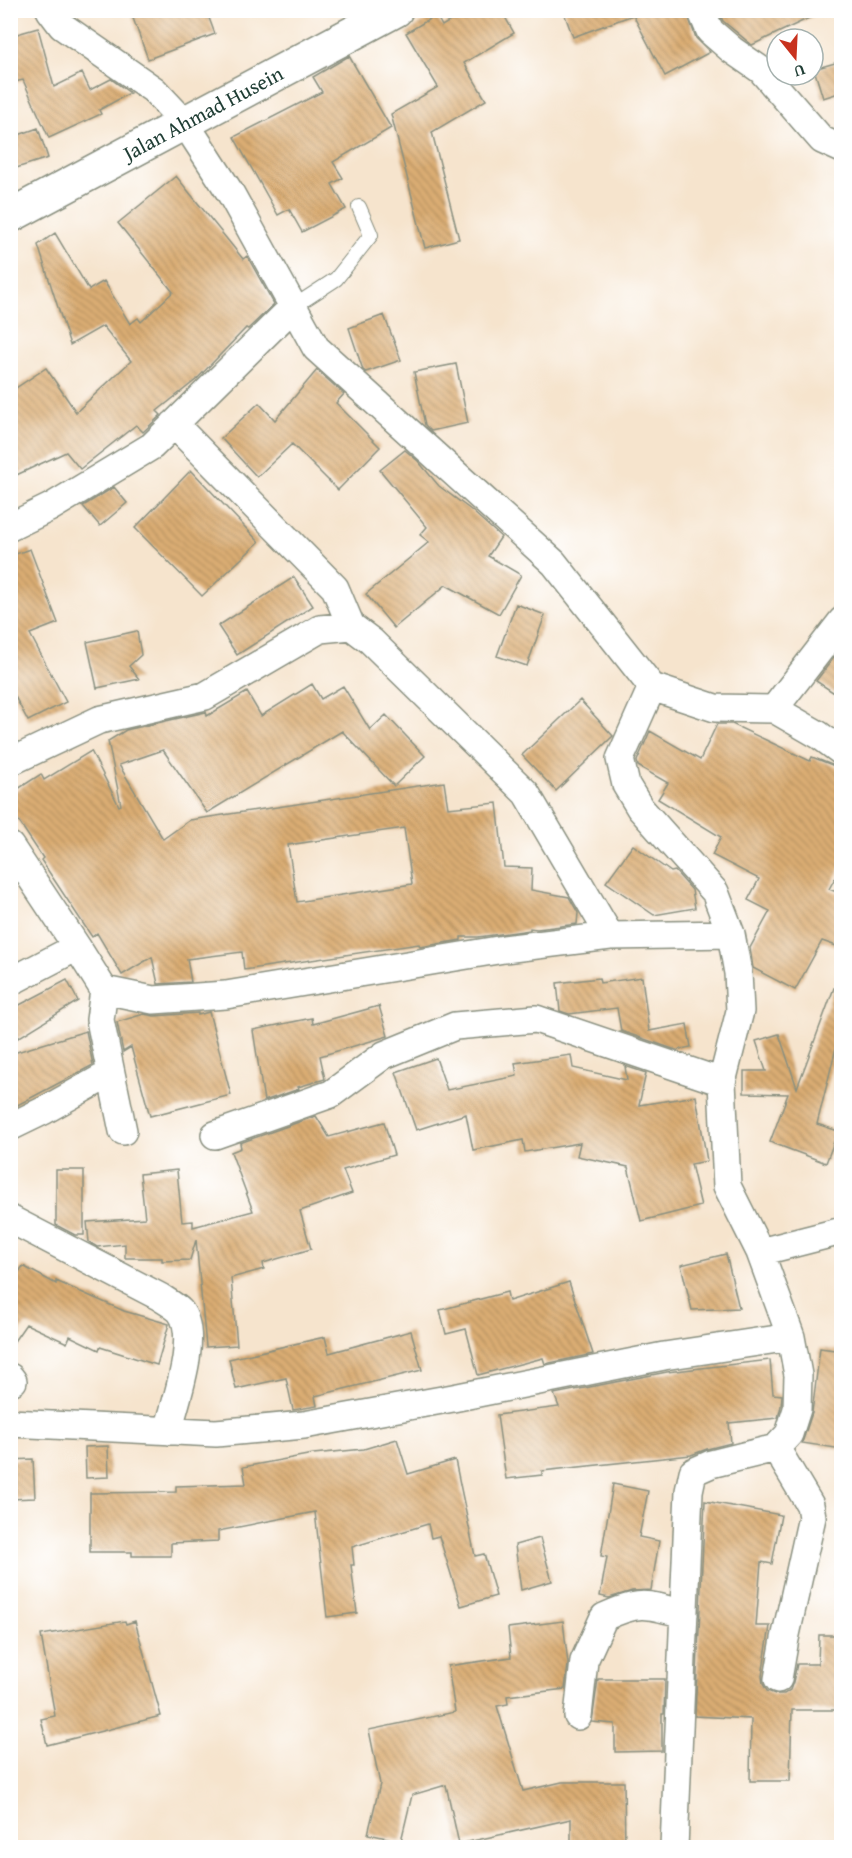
<svg xmlns="http://www.w3.org/2000/svg" width="852" height="1858" viewBox="0 0 852 1858" font-family="'Gentium Book Plus',serif">
  <style>
    .building { fill: url(#building-back-hatch); fill-rule: evenodd }
    .lines { fill: none; stroke-linecap: round; stroke-linejoin: round }
    .service-casing { stroke: #8a9080; stroke-width: 16 }
    .minor-casing { stroke: #8a9080; stroke-width: 30 }
    .secondary-casing { stroke: #8a9080; stroke-width: 36 }
    .service { stroke: #fff; stroke-width: 14 }
    .minor { stroke: #fff; stroke-width: 27 }
    .secondary { stroke: #fff; stroke-width: 33 }
    .labels { text-anchor: middle; dominant-baseline: central; stroke-width: 6; stroke-linejoin: round; paint-order: stroke }
    .street-label { font-size: 21px; fill: #1f3d34; stroke: #fff }
  </style>
  <defs>
    <pattern id="building-back-hatch" width="6" height="6" patternUnits="userSpaceOnUse" patternTransform="scale(1.5)"><rect width="6" height="6" fill="#dbad73"/><path d="M-1 5l2 2M0 0l6 6M5-1l2 2" fill="none" stroke="#b18e5f"/></pattern>
  </defs>
  <rect width="100%" height="100%" fill="#fff"/>
  <filter id="ink" filterUnits="userSpaceOnUse"><feTurbulence type="fractalNoise" baseFrequency=".0167" numOctaves="2"/><feDisplacementMap in="SourceGraphic" scale="12" xChannelSelector="R" yChannelSelector="G"/><feConvolveMatrix kernelMatrix="1 2 1 2 8 2 1 2 1" color-interpolation-filters="sRGB"/></filter>
  <filter id="wash" filterUnits="userSpaceOnUse"><feTurbulence type="fractalNoise" baseFrequency=".008" numOctaves="4" result="noise"/><feDisplacementMap in="SourceGraphic" scale="24" xChannelSelector="R" yChannelSelector="G"/><feGaussianBlur stdDeviation="1.35" result="paint"/><feColorMatrix in="noise" values="0 0 0 0 0 0 0 0 0 0 0 0 0 0 0 0 0 1.4 0 .05"/><feComposite in="paint" operator="in"/></filter>
  <g filter="url(#wash)">
    <rect width="100%" height="100%" fill="#f6e4cd"/>
    <g id="blocks">
      <!-- building -->
      <path class="building" d="M 130,10 L 206,10 L 215,34 L 148,59 Z
        M 468,10 L 501,10 L 514,33 L 464,63 L 486,100 L 432,132 L 459,239 L 425,248 L 391,114 L 438,87 L 406,33 L 436,15 L 442,26 Z
        M 563,10 L 686,10 L 696,38 L 710,52 L 665,76 L 633,15 L 573,37 Z
        M 718,10 L 826,10 L 752,45 L 723,21 Z
        M 38,28 L 54,87 L 82,73 L 90,90 L 111,79 L 130,93 L 99,110 L 101,114 L 49,138 L 23,80 L 10,83 L 10,36 Z
        M 349,56 L 391,128 L 333,162 L 343,178 L 332,184 L 346,209 L 302,232 L 289,209 L 278,215 L 234,137 L 322,92 L 313,77 Z
        M 842,61 L 842,92 L 823,98 L 814,69 Z
        M 38,128 L 48,158 L 10,170 L 10,138 Z
        M 176,176 L 243,259 L 247,256 L 274,304 L 248,329 L 246,328 L 197,379 L 157,411 L 161,415 L 143,432 L 136,425 L 80,469 L 66,452 L 10,478 L 10,392 L 46,368 L 76,412 L 131,361 L 103,326 L 70,345 L 38,245 L 55,233 L 89,290 L 104,281 L 130,324 L 138,318 L 141,322 L 173,292 L 118,223 Z
        M 384,315 L 401,360 L 366,372 L 363,370 L 349,328 Z
        M 456,364 L 468,423 L 431,431 L 425,425 L 414,372 Z
        M 317,370 L 344,394 L 336,403 L 380,447 L 338,490 L 292,444 L 257,477 L 221,438 L 259,403 L 275,420 Z
        M 405,450 L 418,461 L 439,486 L 471,510 L 501,537 L 488,556 L 521,575 L 499,614 L 446,585 L 394,628 L 366,594 L 429,542 L 420,535 L 427,527 L 380,470 Z
        M 191,470 L 259,542 L 202,596 L 135,528 Z
        M 114,487 L 127,503 L 100,526 L 83,506 Z
        M 30,549 L 58,623 L 30,634 L 66,702 L 28,721 L 10,687 L 10,556 Z
        M 294,577 L 313,606 L 237,655 L 218,626 Z
        M 516,604 L 545,615 L 527,666 L 497,656 Z
        M 137,631 L 141,655 L 129,666 L 139,679 L 97,688 L 87,642 Z
        M 842,647 L 842,698 L 816,681 Z
        M 312,684 L 321,699 L 343,686 L 370,730 L 386,715 L 425,756 L 394,786 L 342,731 L 207,813 L 163,750 L 119,765 L 163,839 L 190,820 L 444,782 L 448,808 L 497,803 L 504,867 L 532,868 L 531,890 L 569,897 L 578,913 L 577,924 L 537,929 L 530,928 L 530,930 L 478,937 L 461,937 L 461,940 L 420,947 L 419,944 L 244,970 L 242,952 L 187,959 L 191,982 L 158,984 L 152,957 L 122,975 L 97,933 L 92,937 L 41,860 L 43,858 L 10,808 L 10,794 L 41,774 L 44,780 L 91,751 L 119,806 L 121,805 L 108,741 L 126,730 L 206,712 L 207,716 L 247,692 L 261,716 ZM 404,828 L 412,884 L 297,902 L 288,845 Z
        M 580,700 L 613,736 L 556,791 L 522,755 Z
        M 717,724 L 732,724 L 810,761 L 812,757 L 842,769 L 842,865 L 829,889 L 842,894 L 842,948 L 822,941 L 795,990 L 753,968 L 750,948 L 770,911 L 748,900 L 759,879 L 712,855 L 721,837 L 658,799 L 668,783 L 638,766 L 637,761 L 650,731 L 700,760 Z
        M 633,845 L 671,872 L 675,871 L 692,890 L 695,908 L 654,915 L 606,882 Z
        M 642,977 L 649,1031 L 687,1024 L 691,1047 L 676,1050 L 621,1031 L 617,1008 L 569,1014 L 560,1011 L 557,983 L 599,978 L 600,983 Z
        M 67,980 L 78,1001 L 10,1043 L 10,1010 Z
        M 834,988 L 842,990 L 842,1024 L 817,1124 L 838,1131 L 826,1163 L 770,1142 L 788,1094 L 744,1093 L 744,1071 L 766,1071 L 756,1041 L 779,1034 L 797,1088 Z
        M 379,1006 L 388,1036 L 320,1056 L 325,1079 L 298,1087 L 299,1089 L 264,1101 L 253,1030 L 312,1018 L 313,1024 Z
        M 209,1012 L 231,1095 L 150,1116 L 131,1047 L 123,1052 L 117,1022 L 144,1014 L 154,1016 L 198,1013 L 198,1015 Z
        M 86,1031 L 93,1065 L 10,1109 L 10,1054 Z
        M 571,1055 L 573,1068 L 627,1080 L 625,1066 L 646,1073 L 639,1105 L 696,1096 L 707,1161 L 691,1164 L 701,1206 L 641,1221 L 628,1167 L 577,1156 L 580,1143 L 525,1152 L 523,1140 L 473,1150 L 466,1114 L 416,1130 L 396,1072 L 436,1058 L 447,1090 L 517,1076 L 515,1063 Z
        M 316,1116 L 329,1137 L 384,1122 L 394,1155 L 343,1170 L 352,1193 L 300,1211 L 311,1249 L 263,1263 L 264,1269 L 231,1278 L 237,1345 L 206,1347 L 196,1240 L 190,1260 L 162,1261 L 162,1258 L 125,1258 L 125,1244 L 97,1247 L 89,1242 L 87,1222 L 145,1218 L 140,1174 L 177,1170 L 182,1222 L 193,1221 L 193,1227 L 253,1211 L 231,1152 L 241,1148 L 240,1143 Z
        M 56,1170 L 84,1170 L 84,1235 L 75,1235 L 56,1225 Z
        M 726,1254 L 739,1308 L 692,1310 L 681,1265 Z
        M 23,1266 L 56,1284 L 56,1281 L 124,1311 L 169,1324 L 157,1365 L 100,1347 L 99,1350 L 70,1336 L 67,1343 L 26,1324 L 10,1347 L 10,1285 Z
        M 569,1282 L 593,1354 L 545,1364 L 543,1358 L 478,1375 L 466,1329 L 446,1334 L 440,1310 L 507,1292 L 509,1301 Z
        M 411,1331 L 422,1370 L 315,1396 L 317,1406 L 293,1410 L 286,1378 L 236,1389 L 229,1359 L 325,1337 L 329,1353 Z
        M 820,1348 L 842,1351 L 842,1449 L 802,1443 L 812,1413 Z
        M 770,1360 L 773,1394 L 782,1395 L 781,1406 L 778,1418 L 729,1423 L 731,1443 L 707,1449 L 691,1455 L 542,1471 L 542,1475 L 506,1479 L 497,1415 L 559,1407 L 554,1394 L 667,1372 Z
        M 397,1439 L 408,1474 L 455,1460 L 475,1556 L 484,1554 L 496,1596 L 461,1606 L 439,1536 L 431,1538 L 428,1524 L 352,1547 L 354,1565 L 351,1565 L 357,1613 L 327,1617 L 315,1512 L 218,1531 L 218,1541 L 171,1543 L 171,1556 L 132,1556 L 132,1552 L 90,1552 L 90,1493 L 176,1492 L 176,1486 L 246,1484 L 243,1467 L 313,1454 L 364,1449 Z
        M 108,1446 L 109,1477 L 86,1478 L 85,1447 Z
        M 33,1459 L 35,1498 L 10,1499 L 10,1460 Z
        M 613,1484 L 648,1491 L 639,1537 L 659,1541 L 651,1590 L 632,1591 L 609,1598 L 600,1596 L 607,1557 L 601,1556 Z
        M 705,1501 L 781,1515 L 772,1564 L 761,1562 L 756,1626 L 770,1626 L 762,1676 L 763,1684 L 767,1691 L 775,1694 L 784,1694 L 790,1690 L 793,1682 L 797,1664 L 818,1664 L 819,1635 L 842,1635 L 842,1710 L 792,1710 L 790,1781 L 750,1781 L 751,1719 L 695,1716 Z
        M 540,1538 L 552,1581 L 521,1590 L 515,1545 Z
        M 125,1621 L 126,1624 L 135,1621 L 161,1716 L 47,1745 L 41,1719 L 55,1716 L 41,1635 Z
        M 563,1621 L 568,1664 L 565,1689 L 507,1696 L 508,1704 L 497,1706 L 523,1791 L 562,1782 L 624,1782 L 625,1848 L 571,1848 L 571,1819 L 459,1844 L 446,1785 L 412,1795 L 401,1841 L 368,1834 L 380,1784 L 369,1730 L 455,1712 L 448,1666 L 511,1657 L 508,1628 Z
        M 598,1679 L 665,1679 L 664,1714 L 662,1714 L 662,1751 L 615,1752 L 615,1724 L 592,1722 Z"/>
    </g>
  </g>
  <g filter="url(#ink)">
    <use href="#blocks" fill-opacity="0" stroke="#8a9080" stroke-width="1.5"/>
    <g class="lines">
      <!-- service casing -->
      <g class="service-casing">
        <path id="service" d="M 293,307 L 336,279 L 371,235 L 359,207"/>
      </g>
      <!-- minor casing -->
      <g class="minor-casing">
        <path id="minor" d="M 50,10 L 62,26 L 154,90 L 185,123 L 231,194 L 316,348 L 554,563 L 652,687 L 715,708 L 774,709 L 842,621
          M 701,10 L 710,31 L 732,50 L 761,70 L 822,140 L 842,149
          M 174,424 L 335,588 L 351,626
          M 10,527 L 51,507 L 152,446 L 293,307
          M 652,687 L 620,759 L 626,785 L 640,808 L 715,892 L 731,934 L 738,973 L 740,1011 L 722,1082 L 727,1186 L 760,1252 L 791,1337 L 798,1375 L 797,1409 L 789,1434 L 776,1448 L 711,1464 L 693,1472 L 689,1491 L 674,1848
          M 774,709 L 819,735 L 842,752
          M 10,762 L 99,720 L 205,696 L 320,629 L 351,626 L 371,641 L 526,793 L 610,936 L 731,934
          M 10,846 L 77,947
          M 10,982 L 77,947 L 104,990 L 153,1000 L 226,995 L 504,949 L 610,936
          M 104,990 L 100,1020 L 123,1131
          M 10,1127 L 45,1110 L 111,1073
          M 215,1135 L 331,1094 L 384,1055 L 455,1026 L 536,1019 L 722,1082
          M 10,1219 L 160,1297 C 166,1301 175,1306 180,1311 C 200,1336 175,1402 168,1431
          M 760,1252 L 842,1231
          M 10,1377 L 13,1381
          M 10,1423 L 216,1433 L 304,1425 L 453,1398 L 664,1356 L 791,1337
          M 776,1448 L 810,1505 L 812,1517 L 785,1639 L 778,1679
          M 578,1716 L 584,1661 L 604,1617 C 640,1600 647,1604 684,1614"/>
      </g>
      <!-- secondary casing -->
      <g class="secondary-casing">
        <path id="secondary" d="M 10,216 L 396,10"/>
      </g>
      <!-- service -->
      <use href="#service" class="service"/>
      <!-- minor -->
      <use href="#minor" class="minor"/>
      <!-- secondary -->
      <use href="#secondary" class="secondary"/>
    </g>
  </g>
  <g class="labels">
    <!-- street labels -->
    <g class="street-label">
      <text transform="translate(203 113) rotate(-28)">Jalan Ahmad Husein</text>
    </g>
  </g>
  <!-- margin -->
  <rect width="852" height="1858" fill="none" stroke="#fff" stroke-width="36"/>
  <!-- north arrow -->
  <g transform="translate(795 57) rotate(162)"><circle r="28" fill="#ffffff" stroke="#a5b1ae" stroke-width="1.5"/>
  <path d="M0-4.5L10 22L0 15L-10 22Z" fill="#c8321e"/>
  <text y="-9" font-size="16" font-weight="bold" text-anchor="middle" fill="#1f3d34">U</text>
  </g>
</svg>
